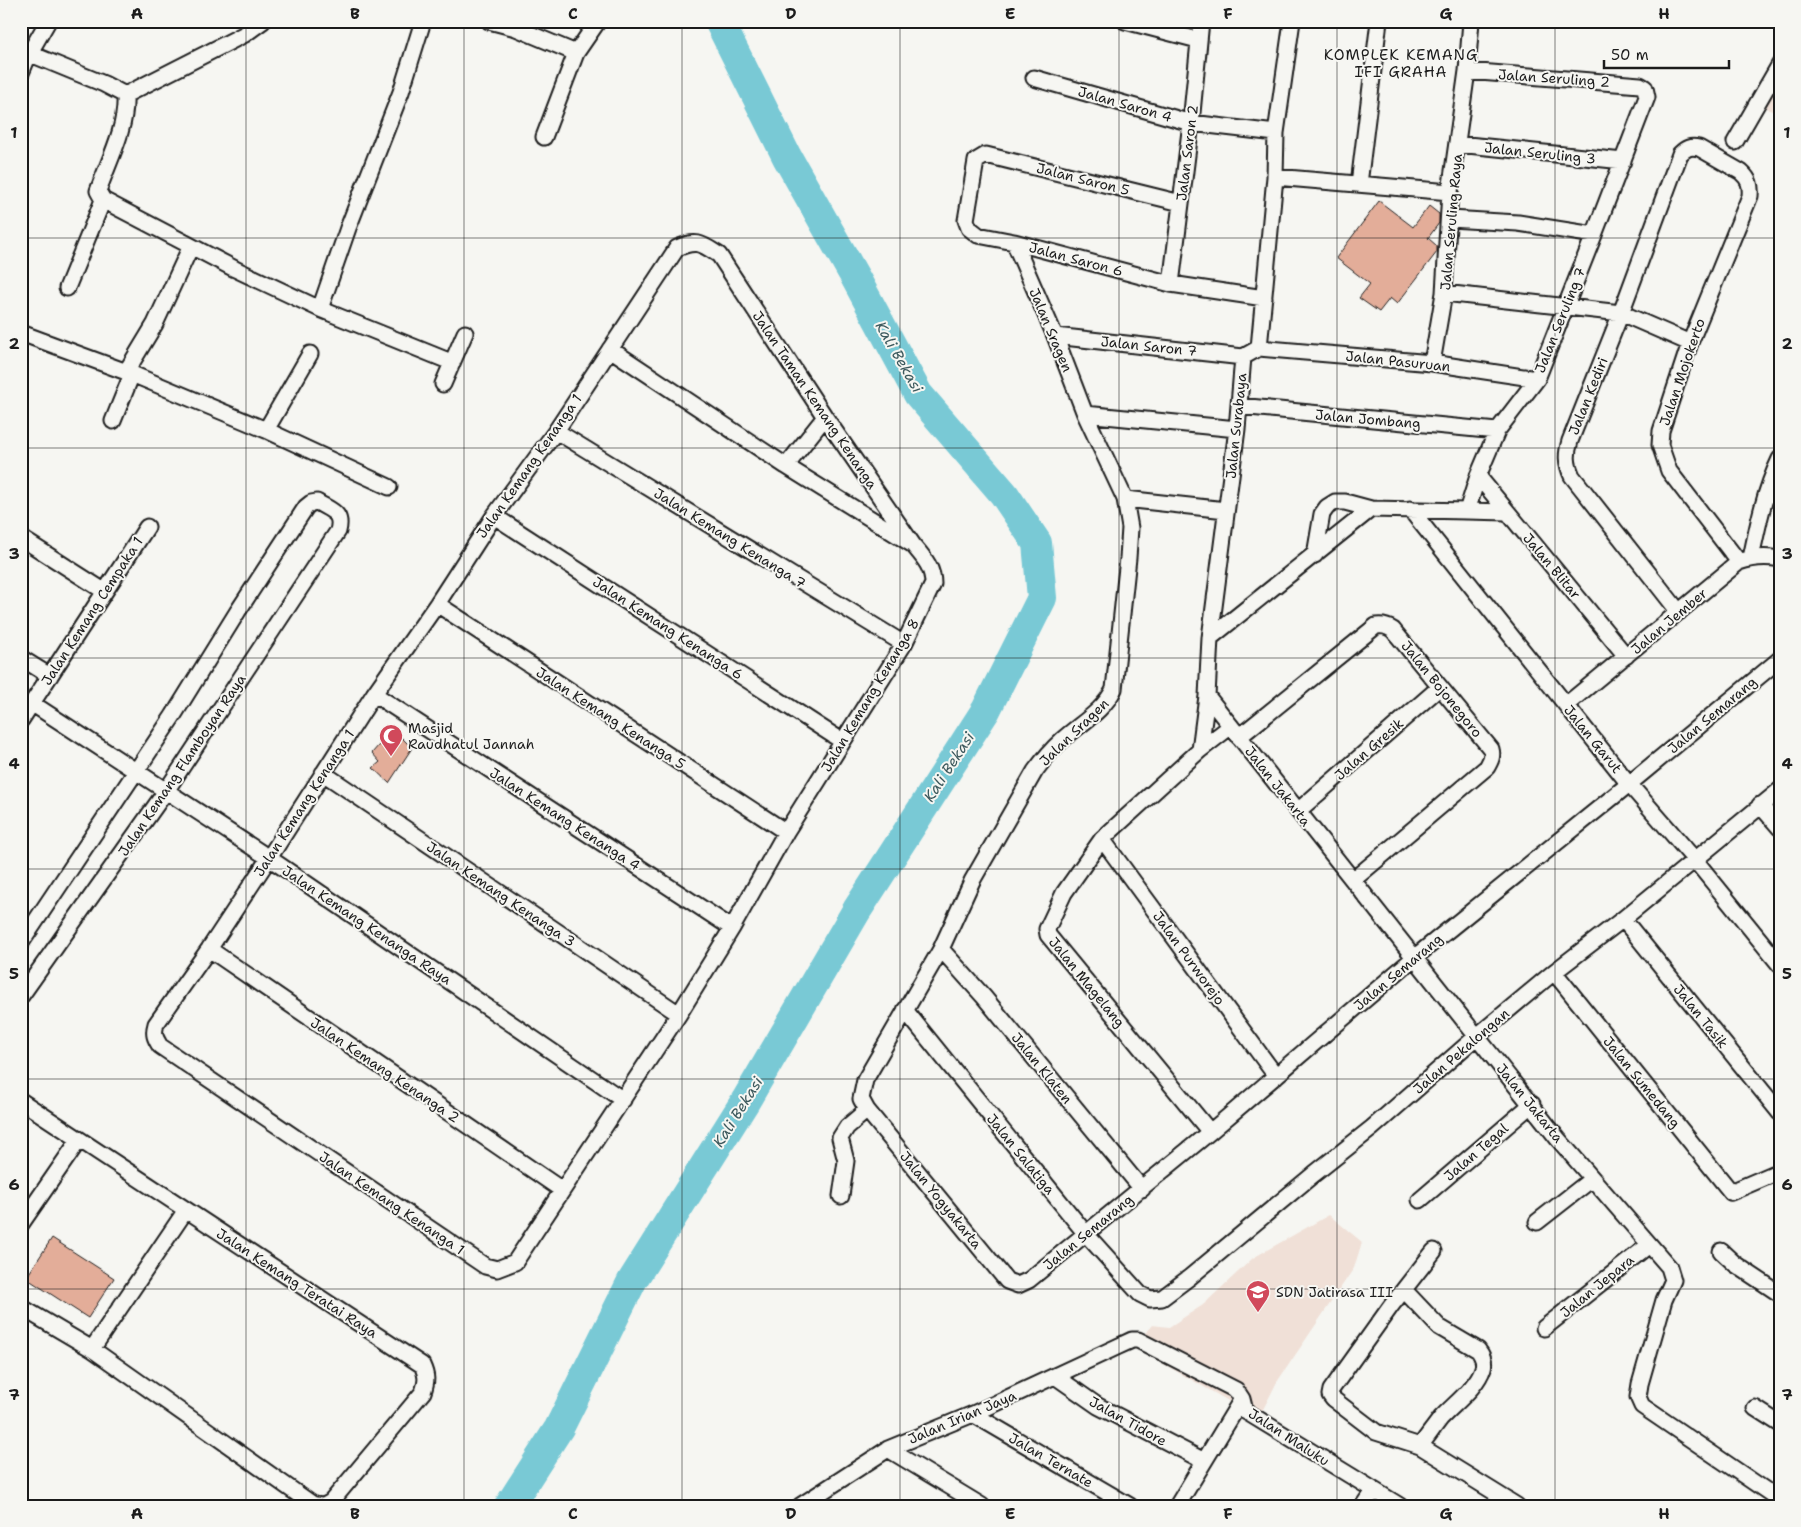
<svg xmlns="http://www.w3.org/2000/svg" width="1801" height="1527" viewBox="0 0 1801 1527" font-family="'Shantell Sans',sans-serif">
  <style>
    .built { fill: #f0e0d7 }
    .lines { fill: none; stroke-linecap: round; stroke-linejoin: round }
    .river { stroke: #79c9d5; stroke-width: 30 }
    .building { fill: #e3ad99; stroke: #1c1c1c }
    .minor-casing { stroke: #1c1c1c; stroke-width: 19 }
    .minor { stroke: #f6f6f2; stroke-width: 15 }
    .grid { fill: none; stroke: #1c1c1c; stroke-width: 1; stroke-opacity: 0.55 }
    .labels { text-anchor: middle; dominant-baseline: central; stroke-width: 4; stroke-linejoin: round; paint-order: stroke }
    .street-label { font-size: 14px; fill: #1c1c1c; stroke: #f6f6f2 }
    .poi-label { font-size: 14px; fill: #1c1c1c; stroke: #f6f6f2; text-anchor: start }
    .neighbourhood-label { font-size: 15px; letter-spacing: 1px; fill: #1c1c1c; stroke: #f6f6f2 }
    .water-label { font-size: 15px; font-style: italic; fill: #3d595d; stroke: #f6f6f2 }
    .neatline { fill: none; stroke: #1c1c1c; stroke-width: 2 }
    .grid-label { font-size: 16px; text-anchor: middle; font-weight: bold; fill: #1c1c1c }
  </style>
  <rect width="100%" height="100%" fill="#f6f6f2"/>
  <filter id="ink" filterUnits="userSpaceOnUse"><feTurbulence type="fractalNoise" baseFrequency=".02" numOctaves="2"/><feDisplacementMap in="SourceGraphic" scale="10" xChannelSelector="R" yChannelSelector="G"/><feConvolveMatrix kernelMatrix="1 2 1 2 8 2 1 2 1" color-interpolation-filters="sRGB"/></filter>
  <g filter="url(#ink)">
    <!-- built -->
    <path class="built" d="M 1780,59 L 1780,115 L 1760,105 Z
      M 1329,1215 L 1362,1242 L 1354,1268 L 1277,1382 L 1257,1421 L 1232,1403 L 1134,1347 L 1152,1325 L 1169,1327 L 1203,1305 L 1253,1258 Z"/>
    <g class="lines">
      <!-- river -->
      <path class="river" d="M 509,1506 L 559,1428 L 632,1281 L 746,1100 L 857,910 L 986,710 L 1042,598 L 1037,543 L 1004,494 L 918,394 L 855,277 L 787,157 L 719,21"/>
    </g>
    <!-- building -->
    <path class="building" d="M 1379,201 L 1413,227 L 1429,206 L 1439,214 L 1439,223 L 1428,238 L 1437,246 L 1437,252 L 1397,304 L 1390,298 L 1379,312 L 1359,298 L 1370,284 L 1336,258 Z
      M 393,729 L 412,748 L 389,783 L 373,768 L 380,762 L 372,753 Z
      M 52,1238 L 114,1278 L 88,1318 L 26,1278 Z"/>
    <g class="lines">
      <!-- minor casing -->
      <g class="minor-casing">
        <path id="minor" d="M 489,21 L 516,28 L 576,53 L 544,137
          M 1125,21 L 1198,40
          M 21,50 L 104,84 L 125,95 C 127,128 109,160 98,191 L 103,200 L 235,269 L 320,309 L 348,228 L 401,92 L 423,21
          M 576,53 L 598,21
          M 21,73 L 29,54 L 48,21
          M 1034,78 L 1191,123 L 1276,133
          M 125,95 L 245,34 L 263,21
          M 1735,142 L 1780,64
          M 1458,144 L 1623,161
          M 1275,177 L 1450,192
          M 1359,184 L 1379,21
          M 1181,203 L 986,155 L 976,161 L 966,220 L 969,228 L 978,235 L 1014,242 L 1171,284 L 1264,298
          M 1450,219 L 1518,223 L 1594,235
          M 1014,242 L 1055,336 L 1085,414 L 1125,499 L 1130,528 L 1128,558 L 1114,689 C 1103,712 1079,724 1061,741 C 1051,750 1043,760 1035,771 L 972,881 L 941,949 L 865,1080 L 861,1099 L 867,1110 L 1007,1281 L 1018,1285 L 1029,1280 L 1210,1132 L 1415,957 L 1629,784 L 1780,659
          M 1171,284 L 1191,123 L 1201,21
          M 67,288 L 103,200
          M 1444,293 L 1621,313 L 1690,343
          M 320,309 L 451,362
          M 21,333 L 132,374 L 266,430 L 389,487
          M 1055,336 L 1243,357
          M 1259,348 L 1432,363 L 1537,379
          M 610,349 L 786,466 L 913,545 C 923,557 933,567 933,584 L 904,644 L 786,832 L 732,928 L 679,1014 L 515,1262 L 497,1269 L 485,1266 L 160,1046 C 155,1038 153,1034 156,1024 L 209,949 L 269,858 L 374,694 L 437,604 L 494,516 L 556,431 L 677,248 C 697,239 702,244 719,255 L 825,417 L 913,545
          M 1432,363 L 1444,293 L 1450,192 L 1467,71 L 1471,21
          M 126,372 L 155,324 L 191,246
          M 443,384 L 465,333
          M 1239,406 L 1497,431
          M 1085,414 L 1237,429
          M 113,421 L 132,374
          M 266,430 L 310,354
          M 556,431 L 904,644
          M 786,466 L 825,417
          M 1478,476 L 1626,656
          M 1125,499 L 1226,510
          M 1410,509 L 1629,784 L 1695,860 L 1780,965
          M 1467,511 L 1507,512
          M 494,516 L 842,741
          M 21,538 L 104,591
          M 1315,555 L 1322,514 L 1327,507 L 1335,502 L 1345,502 L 1371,509 L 1467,511 L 1478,476 L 1497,431 L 1537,379 L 1594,235 L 1647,97 L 1645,88 L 1640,85 L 1467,71
          M 1751,558 C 1758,524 1765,490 1780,459
          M 437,604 L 786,832
          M 1679,612 L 1572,476 C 1566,463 1566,454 1570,441 L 1621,313 L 1680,154 C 1686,148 1690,146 1699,148 L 1741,172 C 1749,179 1751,185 1750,196 L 1690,343 L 1661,431 L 1660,445 L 1669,471 L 1739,562
          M 1210,638 L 1371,509
          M 21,658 L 50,676
          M 374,694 L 732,928
          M 1207,696 L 1558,1139 L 1669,1267 L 1673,1280 L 1664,1300 L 1640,1384 L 1638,1397 L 1642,1406 L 1774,1496
          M 33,704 L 269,858 L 623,1100
          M 1566,705 L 1739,562 C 1753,557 1765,556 1780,559
          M 21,720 L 147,527
          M 1239,737 L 1376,626 C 1383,625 1387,626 1393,630 L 1491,749 C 1493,756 1491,760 1487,767 L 1353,880
          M 1200,750 L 1207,696 L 1210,638 L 1237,429 L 1243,357 L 1259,348 L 1275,177 L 1276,133 L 1292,21
          M 323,773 L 679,1014
          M 1760,805 L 1780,828
          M 1298,811 L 1440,687
          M 1102,839 L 1276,1076
          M 1623,919 L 1780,1113
          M 21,943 L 173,716 L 238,611 L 306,507 L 311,503 L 317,502 C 331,511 343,512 338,531 L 166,791 L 21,996
          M 209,949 L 562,1190
          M 941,949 L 984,997 L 1142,1189
          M 1554,972 L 1731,1192 L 1780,1171
          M 905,1010 L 1086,1234 L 1140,1294 L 1150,1299 L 1162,1298 L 1190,1277 L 1314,1174 L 1372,1128 L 1476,1037 L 1554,972 L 1623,919 L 1780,790
          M 21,1101 L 422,1365 C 427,1376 427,1381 423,1392 L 331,1502 L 324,1506
          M 1210,1132 L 1048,935 L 1047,929 L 1064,893 L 1102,839 L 1200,750 L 1231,726
          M 841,1196 L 846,1161 L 840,1138 L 847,1127 L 867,1110
          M 1420,1200 L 1532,1104
          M 1537,1222 L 1592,1179
          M 21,1224 L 79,1140
          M 1434,1251 L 1391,1306 L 1331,1390 L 1330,1395 L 1333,1399 L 1376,1432 L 1420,1446 L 1517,1506
          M 1721,1251 L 1735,1264 L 1780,1294
          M 1404,1290 L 1439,1327 L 1478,1350 C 1482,1355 1485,1361 1483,1368 C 1477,1387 1455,1403 1441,1418 C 1434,1427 1427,1437 1420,1446
          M 21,1307 L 92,1349 L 312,1504 L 321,1506
          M 1544,1328 L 1649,1245
          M 92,1349 L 186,1210
          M 1055,1376 L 1098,1406 L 1204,1461
          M 1755,1408 L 1780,1424
          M 973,1414 L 1130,1506
          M 888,1449 L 982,1506
          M 800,1506 L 888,1449 L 973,1414 L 1119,1346 L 1132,1340 L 1138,1340 L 1236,1390 L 1242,1399 L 1245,1411 L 1400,1506
          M 1177,1506 L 1242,1399
          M 1363,1506 L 1373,1491"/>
      </g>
      <!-- minor -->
      <use href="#minor" class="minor"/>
    </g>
  </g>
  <!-- grid -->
  <path class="grid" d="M 246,21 L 246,1506M 464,21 L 464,1506M 682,21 L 682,1506M 900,21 L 900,1506M 1119,21 L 1119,1506M 1337,21 L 1337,1506M 1555,21 L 1555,1506M 21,238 L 1780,238M 21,448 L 1780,448M 21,658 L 1780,658M 21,869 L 1780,869M 21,1079 L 1780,1079M 21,1289 L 1780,1289"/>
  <!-- icons -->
  <defs>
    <g id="mosque-pin" transform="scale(1.25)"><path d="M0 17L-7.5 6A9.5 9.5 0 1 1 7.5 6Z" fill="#d1495b" stroke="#f6f6f2"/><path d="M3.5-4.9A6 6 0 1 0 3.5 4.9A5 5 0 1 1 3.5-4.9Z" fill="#fff"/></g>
    <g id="school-pin" transform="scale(1.25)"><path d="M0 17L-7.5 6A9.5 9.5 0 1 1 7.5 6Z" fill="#d1495b" stroke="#f6f6f2"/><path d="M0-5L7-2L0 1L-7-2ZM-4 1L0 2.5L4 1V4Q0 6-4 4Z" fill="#fff"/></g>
  </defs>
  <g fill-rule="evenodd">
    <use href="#mosque-pin" x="391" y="736"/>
    <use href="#school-pin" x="1258" y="1292"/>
  </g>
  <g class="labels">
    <!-- street labels -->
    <g class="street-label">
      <text transform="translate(1554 78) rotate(4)">Jalan Seruling 2</text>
      <text transform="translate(1125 104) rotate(16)">Jalan Saron 4</text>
      <text transform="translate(1187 153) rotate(-83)">Jalan Saron 2</text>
      <text transform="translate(1540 153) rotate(6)">Jalan Seruling 3</text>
      <text transform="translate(1083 179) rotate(14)">Jalan Saron 5</text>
      <text transform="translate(1451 222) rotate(-85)">Jalan Seruling Raya</text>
      <text transform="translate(1076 259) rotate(15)">Jalan Saron 6</text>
      <text transform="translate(1560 320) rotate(-68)">Jalan Seruling 7</text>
      <text transform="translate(1051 330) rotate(67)">Jalan Sragen</text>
      <text transform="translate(1149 346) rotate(6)">Jalan Saron 7</text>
      <text transform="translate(1398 361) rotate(6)">Jalan Pasuruan</text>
      <text transform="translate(1682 372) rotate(-71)">Jalan Mojokerto</text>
      <text transform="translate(1588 396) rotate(-68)">Jalan Kediri</text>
      <text transform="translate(815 400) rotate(56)">Jalan Taman Kemang Kenanga</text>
      <text transform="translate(1368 419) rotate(5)">Jalan Jombang</text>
      <text transform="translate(1236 426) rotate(-84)">Jalan Surabaya</text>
      <text transform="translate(529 466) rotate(-55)">Jalan Kemang Kenanga 1</text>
      <text transform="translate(730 538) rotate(32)">Jalan Kemang Kenanga 7</text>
      <text transform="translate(1552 566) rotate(50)">Jalan Blitar</text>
      <text transform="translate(92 611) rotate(-57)">Jalan Kemang Cempaka 1</text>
      <text transform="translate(1669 621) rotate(-40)">Jalan Jember</text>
      <text transform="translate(668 628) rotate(33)">Jalan Kemang Kenanga 6</text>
      <text transform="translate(1442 689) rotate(51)">Jalan Bojonegoro</text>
      <text transform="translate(870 695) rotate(-59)">Jalan Kemang Kenanga 8</text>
      <text transform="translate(1712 715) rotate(-40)">Jalan Semarang</text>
      <text transform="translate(611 718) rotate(33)">Jalan Kemang Kenanga 5</text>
      <text transform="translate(1074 732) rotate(-44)">Jalan Sragen</text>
      <text transform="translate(1593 739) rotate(51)">Jalan Garut</text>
      <text transform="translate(1369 749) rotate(-41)">Jalan Gresik</text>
      <text transform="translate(182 765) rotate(-56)">Jalan Kemang Flamboyan Raya</text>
      <text transform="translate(1278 786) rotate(52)">Jalan Jakarta</text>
      <text transform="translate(304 803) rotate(-57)">Jalan Kemang Kenanga 1</text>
      <text transform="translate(565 819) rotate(33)">Jalan Kemang Kenanga 4</text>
      <text transform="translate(501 894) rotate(34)">Jalan Kemang Kenanga 3</text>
      <text transform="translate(367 925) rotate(34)">Jalan Kemang Kenanga Raya</text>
      <text transform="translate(1189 958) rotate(54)">Jalan Purworejo</text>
      <text transform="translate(1398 972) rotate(-40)">Jalan Semarang</text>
      <text transform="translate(1087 982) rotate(51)">Jalan Magelang</text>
      <text transform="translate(1701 1016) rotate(51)">Jalan Tasik</text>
      <text transform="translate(1461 1051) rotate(-41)">Jalan Pekalongan</text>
      <text transform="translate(1042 1068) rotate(51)">Jalan Klaten</text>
      <text transform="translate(385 1070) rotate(34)">Jalan Kemang Kenanga 2</text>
      <text transform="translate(1642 1082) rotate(51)">Jalan Sumedang</text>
      <text transform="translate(1530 1103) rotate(51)">Jalan Jakarta</text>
      <text transform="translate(1476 1152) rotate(-41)">Jalan Tegal</text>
      <text transform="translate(1021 1154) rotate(51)">Jalan Salatiga</text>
      <text transform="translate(941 1200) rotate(51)">Jalan Yogyakarta</text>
      <text transform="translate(392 1203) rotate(34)">Jalan Kemang Kenanga 1</text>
      <text transform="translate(1088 1232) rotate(-39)">Jalan Semarang</text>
      <text transform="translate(297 1283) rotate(33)">Jalan Kemang Teratai Raya</text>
      <text transform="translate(1597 1286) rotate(-39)">Jalan Jepara</text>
      <text transform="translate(962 1417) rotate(-23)">Jalan Irian Jaya</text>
      <text transform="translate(1128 1421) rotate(29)">Jalan Tidore</text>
      <text transform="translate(1289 1437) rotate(33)">Jalan Maluku</text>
      <text transform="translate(1051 1460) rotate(30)">Jalan Ternate</text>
    </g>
    <!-- poi labels -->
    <g class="poi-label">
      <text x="408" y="728">Masjid<tspan x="408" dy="16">Raudhatul Jannah</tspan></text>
      <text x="1276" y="1292">SDN Jatirasa III</text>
    </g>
    <!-- neighbourhood labels -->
    <g class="neighbourhood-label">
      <text x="1401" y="55">KOMPLEK KEMANG<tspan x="1401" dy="17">IFI GRAHA</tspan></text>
    </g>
    <!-- water labels -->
    <g class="water-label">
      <text transform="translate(899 357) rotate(60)">Kali Bekasi</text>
      <text transform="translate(949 767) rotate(-57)">Kali Bekasi</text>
      <text transform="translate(738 1112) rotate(-58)">Kali Bekasi</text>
    </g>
  </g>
  <!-- margin -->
  <rect width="1801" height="1527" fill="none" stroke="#f6f6f2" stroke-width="55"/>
  <!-- scale -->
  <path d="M1604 60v8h125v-8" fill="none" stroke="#1c1c1c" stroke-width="2.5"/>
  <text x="1611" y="60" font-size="15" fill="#1c1c1c" stroke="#f6f6f2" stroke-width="4" paint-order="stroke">50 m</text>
  <rect x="28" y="28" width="1746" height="1472" class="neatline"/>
  <g class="grid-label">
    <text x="137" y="19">A</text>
    <text x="355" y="19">B</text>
    <text x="573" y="19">C</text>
    <text x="791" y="19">D</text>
    <text x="1010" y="19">E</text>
    <text x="1228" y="19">F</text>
    <text x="1446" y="19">G</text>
    <text x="1664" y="19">H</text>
    <text x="14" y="138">1</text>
    <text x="1787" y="138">1</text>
    <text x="14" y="349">2</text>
    <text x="1787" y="349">2</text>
    <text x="14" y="559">3</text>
    <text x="1787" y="559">3</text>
    <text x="14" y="769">4</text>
    <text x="1787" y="769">4</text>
    <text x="14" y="979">5</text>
    <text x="1787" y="979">5</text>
    <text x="14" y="1190">6</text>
    <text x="1787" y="1190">6</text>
    <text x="14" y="1400">7</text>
    <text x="1787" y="1400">7</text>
    <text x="137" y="1519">A</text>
    <text x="355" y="1519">B</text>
    <text x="573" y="1519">C</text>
    <text x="791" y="1519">D</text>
    <text x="1010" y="1519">E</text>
    <text x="1228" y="1519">F</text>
    <text x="1446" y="1519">G</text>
    <text x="1664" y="1519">H</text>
  </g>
</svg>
